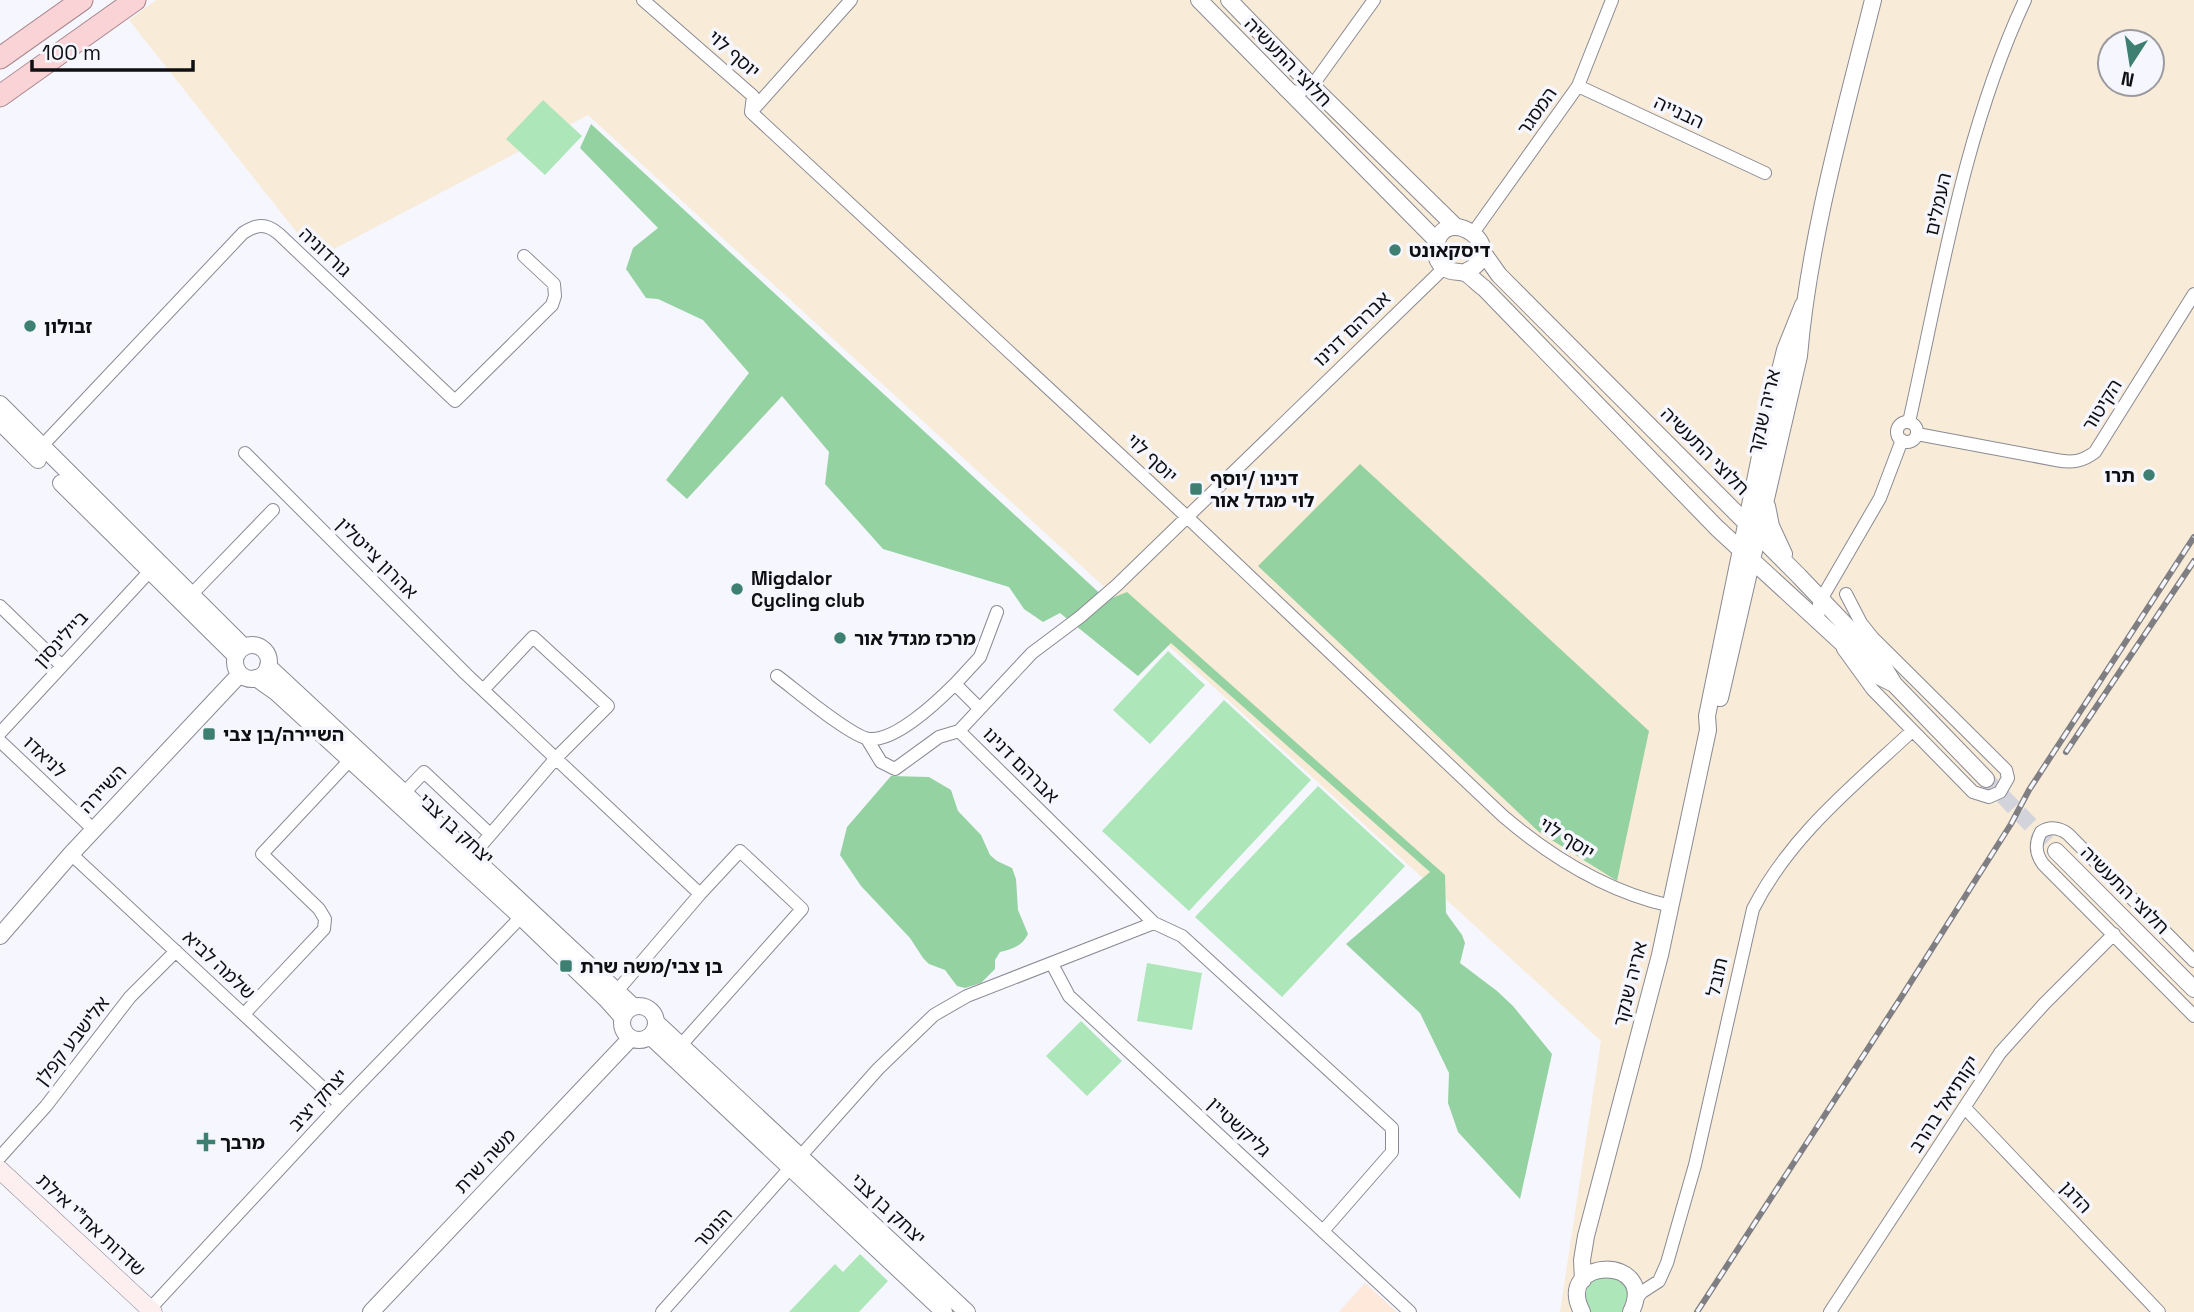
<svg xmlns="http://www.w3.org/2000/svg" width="2194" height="1312" viewBox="0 0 2194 1312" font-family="'Space Grotesk','Noto Sans Hebrew',sans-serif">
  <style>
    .industrial { fill: #f8ebd7; fill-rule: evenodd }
    .education { fill: #fde8da }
    .green { fill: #ade6b9 }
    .forest { fill: #94d2a2 }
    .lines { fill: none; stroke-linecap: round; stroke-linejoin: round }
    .tertiary-tunnel { stroke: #d3d3db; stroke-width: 16; stroke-dasharray: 16 8; stroke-linecap: butt }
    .minor-casing { stroke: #8a8a94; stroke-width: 14 }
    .tertiary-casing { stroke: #8a8a94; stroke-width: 18 }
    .secondary-casing { stroke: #8a8a94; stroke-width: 19 }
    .trunk-casing { stroke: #a7878b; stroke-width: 23 }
    .minor { stroke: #fff; stroke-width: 12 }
    .tertiary { stroke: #fff; stroke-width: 16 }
    .secondary { stroke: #fdeef0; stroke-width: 18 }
    .trunk { stroke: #fad3d6; stroke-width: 21 }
    .rail-casing { stroke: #7e7e83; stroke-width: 6 }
    .rail { stroke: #f6f6ff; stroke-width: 3.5; stroke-dasharray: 10; stroke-linecap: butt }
    .poi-dot { fill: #3d8071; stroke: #f6f6ff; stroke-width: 2.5 }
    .labels { text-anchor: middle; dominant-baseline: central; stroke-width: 7; stroke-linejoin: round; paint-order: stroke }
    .street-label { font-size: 19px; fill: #0f0f12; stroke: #f6f6ff }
    .poi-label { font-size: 19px; font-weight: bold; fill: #0f0f12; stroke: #f6f6ff; text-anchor: start }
  </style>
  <rect width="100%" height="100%" fill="#f6f6ff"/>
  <!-- industrial -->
  <path class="industrial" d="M 156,0 L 2194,0 L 2194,1312 L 1560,1312 L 1601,1041 L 588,115 L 317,258 L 129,20 ZM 2110,42 L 2152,42 L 2152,84 L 2110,84 Z"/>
  <!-- education -->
  <path class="education" d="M 1365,1283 L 1397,1312 L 1339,1312 Z"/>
  <!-- green -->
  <path class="green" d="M 543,100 L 582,136 L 545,175 L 506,139 Z
    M 1168,651 L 1205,685 L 1150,744 L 1113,710 Z
    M 1224,700 L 1311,780 L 1189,911 L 1102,831 Z
    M 1318,786 L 1405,866 L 1282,997 L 1195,917 Z
    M 1147,963 L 1202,973 L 1192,1030 L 1137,1021 Z
    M 1081,1021 L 1122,1061 L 1087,1096 L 1046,1056 Z
    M 860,1254 L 888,1281 L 859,1312 L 789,1312 L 835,1264 L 843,1272 Z
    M 1602,1275 L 1624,1282 L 1630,1296 L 1624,1312 L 1589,1312 C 1580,1294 1586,1284 1602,1275 Z"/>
  <!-- forest -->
  <path class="forest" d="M 591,124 L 1107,600 L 1127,592 L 1445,875 L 1446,913 L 1462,935 L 1465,943 L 1460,963 L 1497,991 L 1513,1006 L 1552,1054 L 1520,1199 L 1458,1132 L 1448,1103 L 1449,1073 L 1420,1013 L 1346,944 L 1430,872 L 1171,643 L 1138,676 L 1060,613 L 1043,622 L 1024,609 L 1009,587 L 883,549 L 825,484 L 829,452 L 782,396 L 687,499 L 666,480 L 749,373 L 703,320 L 658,299 L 646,298 L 626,269 L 633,248 L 658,228 L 580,148 Z
    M 1360,464 L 1649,731 L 1617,881 L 1539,832 L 1258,566 Z
    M 891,776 L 929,777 L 951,790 L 958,811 L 981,835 L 990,855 L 997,861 L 1012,868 L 1016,879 L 1018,910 L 1028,934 C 1022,946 1013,949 1000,952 L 995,960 L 995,969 L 981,983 L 965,988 L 957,986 L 945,970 L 929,964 L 923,958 L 910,938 L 861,886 L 840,855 L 847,827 Z"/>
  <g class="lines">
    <!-- tertiary-tunnel -->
    <path class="tertiary-tunnel" d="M 1986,779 L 2056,851"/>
    <!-- minor casing -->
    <g class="minor-casing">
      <path id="minor" d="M 643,0 L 753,96 L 751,112 L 1186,516 L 1503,816 C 1551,857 1608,892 1671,906
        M 1578,86 L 1765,173
        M 1285,90 L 1299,92 L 1312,86 L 1374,0
        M 751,112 L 851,0
        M 1473,233 L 1578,86 L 1612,0
        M 1909,422 C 1941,280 1963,133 2025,0
        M1897 432a10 10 0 1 1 20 0a10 10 0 1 1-20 0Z
        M 1917,434 L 2056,460 C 2072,463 2082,462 2095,452 L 2194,294
        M 245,453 L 466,674 L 700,894
        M 41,454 L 41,447 L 243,233 C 257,224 266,223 279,234 L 455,401 L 552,305 L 555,296 L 554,284 L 524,256
        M 190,596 L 273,510
        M 0,606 L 62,666
        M 1818,623 L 1819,603 L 1880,498 L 1902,440
        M 1843,649 L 1872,689 L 1973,792 L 1989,797 L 2000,792 L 2008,778 L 2006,770 L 1873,638 L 1861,623 L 1846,594
        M 777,676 C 796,690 852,738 870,739 C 896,741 938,701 955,684 L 979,708
        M 955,684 L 980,657 L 997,612
        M 0,733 L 149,572
        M 867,739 L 881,762 L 895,769 L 939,737 L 959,731
        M 0,741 L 94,830
        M 404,793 L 424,772 L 490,834
        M 71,854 L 340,1104
        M 472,856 L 556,758 L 608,706 L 533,637 L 483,690
        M 2194,961 L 2068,834 C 2060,828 2050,826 2041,832 C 2035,843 2035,853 2043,864 L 2194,1016
        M 1052,964 L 1069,996 L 1410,1312
        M 617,991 L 700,894 L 740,851 L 802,909 L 681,1045
        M 244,1014 L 324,929 L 325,919 L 319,909 L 262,854 L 350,760
        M 1965,1108 L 2159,1312
        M 0,1157 L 46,1106 L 130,997 L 176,951
        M 1323,1231 L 1392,1152 L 1392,1128 L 1182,936 L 1154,923 L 959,731 L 1032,653 L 1080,617 L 1117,585 L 1444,268
        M 1636,1299 L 1642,1292 L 1659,1281 L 1667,1263 L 1695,1165 L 1753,909 C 1790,836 1853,786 1912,731
        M 147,1312 L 340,1104 L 521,917
        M 662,1312 L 878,1069 L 934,1015 L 967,996 L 1154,923
        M 1830,1312 L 2000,1053 L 2044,1004 L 2114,934"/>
    </g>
    <!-- tertiary casing -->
    <g class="tertiary-casing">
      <path id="tertiary" d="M 1199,0 L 1437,241
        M 1229,0 L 1312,86 L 1456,227
        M 1482,251 L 1499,275 L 1799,576 L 1880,661 L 1894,684 L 1986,779
        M 1465,272 C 1515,249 1443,200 1436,246 C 1435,254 1437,261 1442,266 C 1450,274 1459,270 1467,274 C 1473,278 1478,284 1484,288 L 1717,528 L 1878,676 L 1894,684
        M 0,404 L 244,647
        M 0,422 L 38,460
        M 61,483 L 236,656
        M 1767,506 L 1771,526 L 1784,554
        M235 662a17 17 0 1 1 34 0a17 17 0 1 1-34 0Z
        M 268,666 L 634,1007
        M 256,678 L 277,693 L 521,917 L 606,999 L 623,1018
        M 1720,698 L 1799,356 C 1809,238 1844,116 1873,0
        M 2056,851 L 2194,989
        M 0,936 L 71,854 L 240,674
        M622 1023a17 17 0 1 1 34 0a17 17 0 1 1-34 0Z
        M 657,1023 L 967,1312
        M 651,1037 L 944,1312
        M 1583,1280 L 1582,1260 L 1586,1236 L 1660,955 L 1708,730 L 1707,716 L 1765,432 L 1785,350 L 1803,305
        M 371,1312 L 629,1040
        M 1582,1312 C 1553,1256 1659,1255 1631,1312"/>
    </g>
    <!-- secondary casing -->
    <g class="secondary-casing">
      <path id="secondary" d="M 0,1170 L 153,1312"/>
    </g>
    <!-- trunk casing -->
    <g class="trunk-casing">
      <path id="trunk" d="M 0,58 L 82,0
        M 0,96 L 135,0"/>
    </g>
    <!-- minor -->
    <use href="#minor" class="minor"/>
    <!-- tertiary -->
    <use href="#tertiary" class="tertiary"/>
    <!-- secondary -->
    <use href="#secondary" class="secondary"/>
    <!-- trunk -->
    <use href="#trunk" class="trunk"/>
    <!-- rail casing -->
    <g class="rail-casing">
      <path id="rail" d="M 2066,752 L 2194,561
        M 1697,1312 L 1902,996 L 2011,824 L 2029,790 L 2194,537"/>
    </g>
    <!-- rail -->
    <use href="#rail" class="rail"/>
  </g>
  <!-- markers -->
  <g class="poi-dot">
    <circle cx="1395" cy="250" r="7"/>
    <circle cx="30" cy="326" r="7"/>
    <circle cx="2149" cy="475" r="7"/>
    <rect x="1189" y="482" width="14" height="14" rx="3.5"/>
    <circle cx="737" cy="589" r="7"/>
    <circle cx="840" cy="638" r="7"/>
    <rect x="202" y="727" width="14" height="14" rx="3.5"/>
    <rect x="559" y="959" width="14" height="14" rx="3.5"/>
    <path d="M202.5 1131.5h7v7h7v7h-7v7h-7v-7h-7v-7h7z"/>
  </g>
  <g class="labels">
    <!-- street labels -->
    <g class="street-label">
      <text transform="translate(734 54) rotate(41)">יוסף לוי</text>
      <text transform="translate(1288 62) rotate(46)">חלוצי התעשיה</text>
      <text transform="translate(1537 111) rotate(-55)">המסגר</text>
      <text transform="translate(1679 112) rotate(25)">הבנייה</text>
      <text transform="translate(1938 204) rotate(-77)">העמלים</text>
      <text transform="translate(325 252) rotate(43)">גורדוניה</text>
      <text transform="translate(1352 329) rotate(-44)">אברהם דנינו</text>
      <text transform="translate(2102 405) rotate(-58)">הקיטור</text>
      <text transform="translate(1764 412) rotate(-77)">אריה שנקר</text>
      <text transform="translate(1705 451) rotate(45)">חלוצי התעשיה</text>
      <text transform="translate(1152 458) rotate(43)">יוסף לוי</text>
      <text transform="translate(377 558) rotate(45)">אהרון צייטלין</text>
      <text transform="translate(61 639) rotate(-47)">ביילינסון</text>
      <text transform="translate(45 757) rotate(44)">לניאדו</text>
      <text transform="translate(1021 765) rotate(45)">אברהם דנינו</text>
      <text transform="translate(103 789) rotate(-47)">השיירה</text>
      <text transform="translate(456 829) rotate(43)">יצחק בן צבי</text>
      <text transform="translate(1567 838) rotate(32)">יוסף לוי</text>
      <text transform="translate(2125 890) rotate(45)">חלוצי התעשיה</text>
      <text transform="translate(219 965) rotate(43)">שלמה לביא</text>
      <text transform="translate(1717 977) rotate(-77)">תובל</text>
      <text transform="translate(1630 984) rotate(-76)">אריה שנקר</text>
      <text transform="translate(72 1041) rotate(-52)">אלישבע קפלן</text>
      <text transform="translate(318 1100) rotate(-47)">יצחק יציב</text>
      <text transform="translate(1944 1104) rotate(-57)">יקותיאל בהרב</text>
      <text transform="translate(1239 1127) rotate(43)">גליקשטיין</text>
      <text transform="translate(485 1161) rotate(-47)">משה שרת</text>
      <text transform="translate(2076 1197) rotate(47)">הדגן</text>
      <text transform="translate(888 1209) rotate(43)">יצחק בן צבי</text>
      <text transform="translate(91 1225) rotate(43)">שדרות אח"י אילת</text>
      <text transform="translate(713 1228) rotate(-48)">הנוטר</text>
    </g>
    <!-- poi labels -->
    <g class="poi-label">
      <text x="1409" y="250">דיסקאונט</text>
      <text x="44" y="326">זבולון</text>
      <text x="2135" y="475" text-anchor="end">תרו</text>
      <text x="1210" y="478">דנינו /יוסף<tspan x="1210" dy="22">לוי מגדל אור</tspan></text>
      <text x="751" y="578">Migdalor<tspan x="751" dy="22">Cycling club</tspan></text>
      <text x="854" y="638">מרכז מגדל אור</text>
      <text x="223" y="734">השיירה/בן צבי</text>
      <text x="580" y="966">בן צבי/משה שרת</text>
      <text x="220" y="1142">מרבך</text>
    </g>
  </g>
  <!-- north arrow -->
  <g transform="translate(2131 63) rotate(192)"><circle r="33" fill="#f6f6ff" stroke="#9a9aa0" stroke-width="2"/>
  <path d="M0-5L12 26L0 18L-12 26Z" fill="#3d8071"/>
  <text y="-10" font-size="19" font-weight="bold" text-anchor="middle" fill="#0f0f12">N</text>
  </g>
  <!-- scale -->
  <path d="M32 60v10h161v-10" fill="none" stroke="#0f0f12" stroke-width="3.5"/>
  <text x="42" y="60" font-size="21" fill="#0f0f12" stroke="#f6f6ff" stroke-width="5" paint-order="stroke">100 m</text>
</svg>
